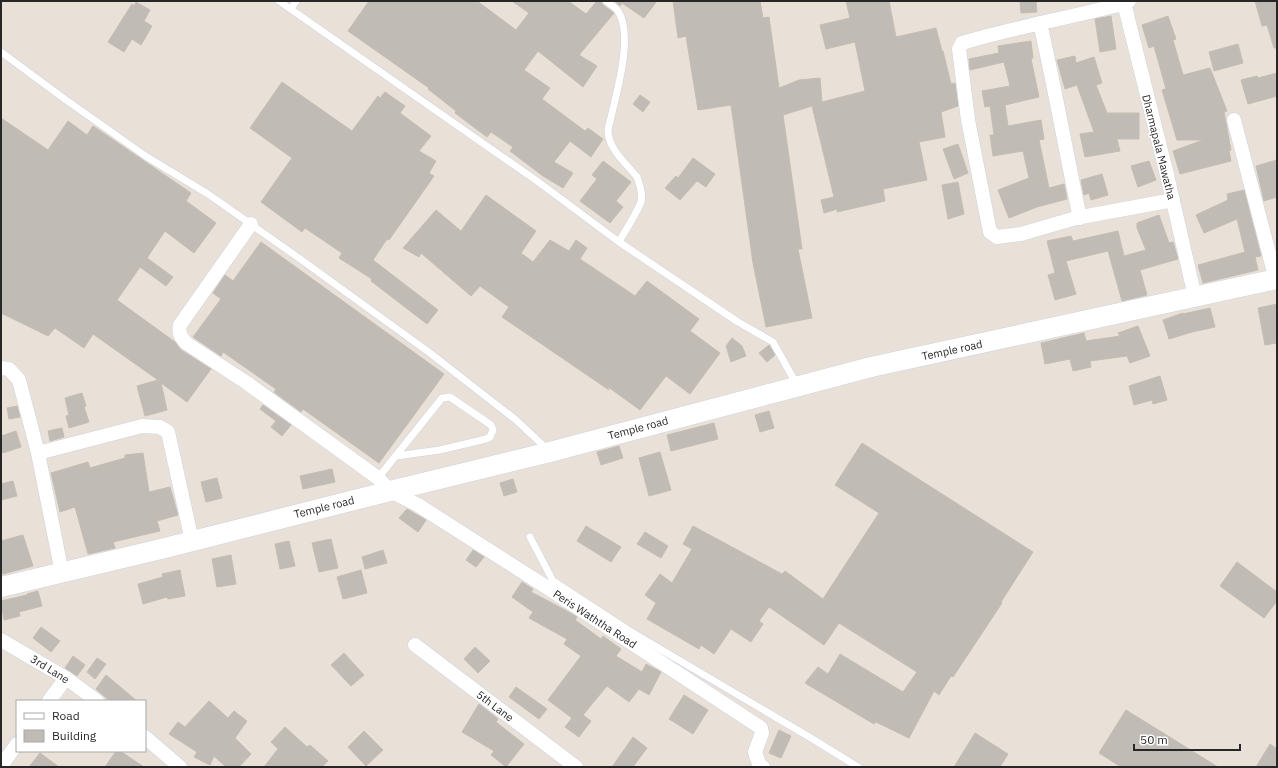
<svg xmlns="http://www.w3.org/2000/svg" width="1278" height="768" viewBox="0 0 1278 768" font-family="'IBM Plex Sans',sans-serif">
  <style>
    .building { fill: #c1bbb5; stroke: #c4bdb2 }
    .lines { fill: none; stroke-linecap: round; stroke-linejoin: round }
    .lane-casing { stroke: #cdd2e0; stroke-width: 8 }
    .street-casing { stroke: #cdd2e0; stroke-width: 15 }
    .secondary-casing { stroke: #cdd2e0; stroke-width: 21 }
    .lane { stroke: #fff; stroke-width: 7 }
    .street { stroke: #fff; stroke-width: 14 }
    .secondary { stroke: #fff; stroke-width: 20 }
    .labels { text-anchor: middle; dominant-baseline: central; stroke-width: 3; stroke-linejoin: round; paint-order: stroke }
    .street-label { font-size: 11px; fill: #272727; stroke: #fff }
  </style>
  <rect width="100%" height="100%" fill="#e9e1d8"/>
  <!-- building -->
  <path class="building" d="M 369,1 L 477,1 L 516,30 L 529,13 L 512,1 L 568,1 L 586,14 L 597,1 L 601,1 L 603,5 L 614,13 L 579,55 L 597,66 L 583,87 L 538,51 L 524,70 L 550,88 L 542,99 L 585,131 L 588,128 L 603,139 L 591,157 L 570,141 L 554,162 L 573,173 L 563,188 L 543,176 L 510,151 L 513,147 L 491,132 L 487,137 L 455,113 L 456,111 L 428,89 L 429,88 L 348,31 Z
    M 615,1 L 657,1 L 644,18 L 622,3 L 620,6 Z
    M 673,1 L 760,1 L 763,18 L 769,17 L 779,88 L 799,80 L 820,78 L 822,102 L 865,91 L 855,42 L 826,49 L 820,25 L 850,18 L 846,1 L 889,1 L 896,37 L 936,28 L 942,51 L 943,51 L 951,84 L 955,83 L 958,106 L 941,112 L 945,137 L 919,142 L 927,180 L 883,189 L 885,201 L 837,212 L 837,209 L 824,213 L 821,200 L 834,197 L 812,106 L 783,115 L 802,249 L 798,249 L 812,318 L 766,327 L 753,263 L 731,105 L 698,110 L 686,36 L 678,38 Z
    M 1020,1 L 1036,1 L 1037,12 L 1021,13 Z
    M 1255,1 L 1277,1 L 1277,48 L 1274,48 L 1267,25 L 1262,26 Z
    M 136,2 L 150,10 L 144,21 L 152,26 L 141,45 L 132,39 L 124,52 L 108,42 L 132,4 L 134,6 Z
    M 1111,16 L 1116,49 L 1100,52 L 1095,19 Z
    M 1168,16 L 1176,39 L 1173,40 L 1183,75 L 1210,68 L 1227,111 L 1224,112 L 1231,150 L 1229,151 L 1231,161 L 1180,174 L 1173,151 L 1203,140 L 1177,140 L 1162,90 L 1166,89 L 1154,46 L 1149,48 L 1142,25 Z
    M 1031,41 L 1033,58 L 1031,59 L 1039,97 L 1005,105 L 1008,126 L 1041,120 L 1044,139 L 1039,140 L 1049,188 L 1064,184 L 1067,199 L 1037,207 L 1009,218 L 998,190 L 1029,178 L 1023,151 L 993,156 L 990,135 L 994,135 L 990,106 L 985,107 L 982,91 L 1010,86 L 1004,62 L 970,70 L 969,59 L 999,53 L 998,46 Z
    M 1238,44 L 1243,63 L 1214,71 L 1209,52 Z
    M 1075,56 L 1076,63 L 1094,57 L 1102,83 L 1096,85 L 1107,113 L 1139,113 L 1139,139 L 1117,139 L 1120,151 L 1085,157 L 1080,134 L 1094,132 L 1077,85 L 1065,89 L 1057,60 Z
    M 1277,73 L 1277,96 L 1248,104 L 1241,80 L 1257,76 L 1258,78 Z
    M 282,82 L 352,131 L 378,96 L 380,98 L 385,92 L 405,106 L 400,113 L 431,136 L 419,151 L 436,161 L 429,173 L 434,176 L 389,240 L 387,239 L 373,260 L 438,310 L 427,324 L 371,281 L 372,279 L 339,258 L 342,253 L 305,228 L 302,232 L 261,202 L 292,158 L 250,128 Z
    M 640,95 L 650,102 L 643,112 L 633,104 Z
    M 1,118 L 48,150 L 68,121 L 87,135 L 93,126 L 191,193 L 186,201 L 216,223 L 194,253 L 165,231 L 147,258 L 173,277 L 166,286 L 140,267 L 117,300 L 175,342 L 181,350 L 211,369 L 187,402 L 161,383 L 167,410 L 145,416 L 137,386 L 158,380 L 93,334 L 84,348 L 55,328 L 48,336 L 1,313 Z
    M 958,144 L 968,173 L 954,179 L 943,149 Z
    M 693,158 L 715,174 L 706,187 L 697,181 L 680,200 L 665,188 L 676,176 L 678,178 Z
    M 1277,160 L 1277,197 L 1264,201 L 1256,166 Z
    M 603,161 L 631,182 L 616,201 L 623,207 L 610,223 L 580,201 L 597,179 L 592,175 Z
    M 1149,161 L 1156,180 L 1138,187 L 1131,166 Z
    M 1102,174 L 1108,195 L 1091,200 L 1089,193 L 1084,195 L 1081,180 Z
    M 958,182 L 964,214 L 948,219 L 942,185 Z
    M 1244,190 L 1261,256 L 1255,257 L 1258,270 L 1203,283 L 1198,265 L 1245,252 L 1237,219 L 1204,233 L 1196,215 L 1228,200 L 1227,194 Z
    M 486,195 L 536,231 L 521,253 L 533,262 L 550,240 L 569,251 L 576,240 L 587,248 L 580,259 L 635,296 L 647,281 L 699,319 L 690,331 L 720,353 L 690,394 L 666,376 L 640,410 L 607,386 L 609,390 L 502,317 L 509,307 L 480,286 L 471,296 L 421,253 L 419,257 L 403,248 L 436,210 L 461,231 Z
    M 1159,215 L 1169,243 L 1173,242 L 1178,259 L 1140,270 L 1147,295 L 1122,301 L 1108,251 L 1066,261 L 1076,294 L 1055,300 L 1048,275 L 1055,273 L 1047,241 L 1071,236 L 1073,241 L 1118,231 L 1124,256 L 1146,250 L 1137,228 L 1137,223 Z
    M 261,242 L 444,374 L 379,463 L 303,409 L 301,412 L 274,392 L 276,389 L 223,352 L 221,356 L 193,337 L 221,299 L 213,293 L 225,275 L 233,281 Z
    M 1277,304 L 1277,343 L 1265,345 L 1258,308 Z
    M 1210,308 L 1215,327 L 1192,332 L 1169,339 L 1163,320 L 1183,313 L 1183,314 Z
    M 1138,326 L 1150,356 L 1130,363 L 1127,356 L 1090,361 L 1091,367 L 1073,371 L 1070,359 L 1045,364 L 1041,343 L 1084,333 L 1086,341 L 1120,336 L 1118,333 Z
    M 732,338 L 742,346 L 746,356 L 731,362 L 726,346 Z
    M 769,345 L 775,355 L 767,362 L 759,353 Z
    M 1160,376 L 1167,400 L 1153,404 L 1152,400 L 1134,405 L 1129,386 Z
    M 82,393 L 86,406 L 84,407 L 89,422 L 69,428 L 66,416 L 69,415 L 65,398 Z
    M 263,405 L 291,425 L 282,436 L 271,427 L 276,421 L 260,409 Z
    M 17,406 L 20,417 L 9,419 L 7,408 Z
    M 769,411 L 774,428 L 760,432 L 755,415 Z
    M 714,423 L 718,439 L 671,451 L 667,435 Z
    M 62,428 L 64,437 L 50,441 L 48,431 Z
    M 16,431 L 21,447 L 3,453 L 1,445 L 1,436 Z
    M 862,443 L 1033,552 L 1001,602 L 1002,603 L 953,677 L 951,676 L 939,695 L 934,691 L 909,738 L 876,722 L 874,724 L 805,683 L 818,667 L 828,674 L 840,654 L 903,692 L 917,672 L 839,623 L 824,645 L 769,607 L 759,621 L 763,624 L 751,642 L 731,629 L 714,654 L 701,645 L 699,649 L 647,619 L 656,603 L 645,595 L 660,574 L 672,583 L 692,549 L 683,544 L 693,526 L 782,574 L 785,571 L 823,599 L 879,513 L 835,485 Z
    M 619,446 L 623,458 L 601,465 L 597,452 Z
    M 660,452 L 671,490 L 649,496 L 639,458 Z
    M 143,453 L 149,492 L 170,487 L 178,515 L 157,521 L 160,531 L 113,542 L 115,548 L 88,554 L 75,507 L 60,512 L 51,473 L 88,462 L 90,468 L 125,458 L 125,455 Z
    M 332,469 L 335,482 L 303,489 L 300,476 Z
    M 217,478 L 222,498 L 206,502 L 201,482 Z
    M 513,479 L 517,492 L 504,496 L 500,483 Z
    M 13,481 L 17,496 L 1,500 L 1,484 Z
    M 407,509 L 426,520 L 418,532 L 399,518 Z
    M 586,526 L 621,547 L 611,562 L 577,541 Z
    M 645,532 L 668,546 L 661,558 L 637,544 Z
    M 23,535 L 33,566 L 3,574 L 1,566 L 1,541 Z
    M 331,539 L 338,568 L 319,572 L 312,543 Z
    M 289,541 L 295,566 L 280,569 L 275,544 Z
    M 383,550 L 387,563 L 365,569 L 362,557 Z
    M 473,550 L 484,557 L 476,567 L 466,560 Z
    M 231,555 L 236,584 L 217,587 L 212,559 Z
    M 1237,562 L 1277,592 L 1277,601 L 1264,618 L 1220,586 Z
    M 180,570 L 185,596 L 168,599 L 167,597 L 143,604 L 138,584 L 163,577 L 162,574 Z
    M 361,570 L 367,593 L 343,599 L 337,577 Z
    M 522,582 L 533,589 L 531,592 L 567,611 L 577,617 L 575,620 L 601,639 L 603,636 L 621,649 L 616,656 L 642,672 L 646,664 L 661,672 L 649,695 L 639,689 L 629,702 L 607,686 L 583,715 L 591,721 L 579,737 L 565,727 L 572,718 L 548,700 L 581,656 L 564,644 L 567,639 L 529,618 L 533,612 L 512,597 Z
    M 38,591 L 42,606 L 19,612 L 20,616 L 4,620 L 1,601 L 27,595 L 27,594 Z
    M 41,627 L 60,641 L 51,652 L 33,638 Z
    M 475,647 L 490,661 L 478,673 L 464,659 Z
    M 344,653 L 364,675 L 351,686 L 331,665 Z
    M 73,656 L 85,665 L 77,676 L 65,668 Z
    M 97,658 L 106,664 L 95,679 L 87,672 Z
    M 106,675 L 137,701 L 110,701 L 105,697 L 96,689 Z
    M 516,687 L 547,709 L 539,719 L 509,697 Z
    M 684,695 L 708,710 L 693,734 L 669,719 Z
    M 209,701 L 228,718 L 234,711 L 247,721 L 235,738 L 251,754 L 239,767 L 226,767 L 214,756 L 210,765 L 194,757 L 197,752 L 169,734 L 178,722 L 185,727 Z
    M 479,704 L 498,719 L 496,722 L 524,744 L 506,767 L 491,755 L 494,751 L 462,732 Z
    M 1126,710 L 1218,767 L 1121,767 L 1099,753 Z
    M 285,727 L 307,747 L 310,745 L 328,761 L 322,767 L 264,767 L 278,749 L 271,742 Z
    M 779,730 L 791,736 L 781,758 L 769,753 Z
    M 364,731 L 383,750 L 366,766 L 348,747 Z
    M 975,733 L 1008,754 L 1000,767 L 954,767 Z
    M 633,737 L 647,748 L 633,767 L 612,767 Z
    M 1270,744 L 1277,749 L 1277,767 L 1256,767 Z
    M 116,751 L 120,751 L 144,767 L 105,767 Z
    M 40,753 L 59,767 L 29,767 Z"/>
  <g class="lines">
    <!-- lane casing -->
    <g class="lane-casing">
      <path id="lane" d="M 279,1 L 537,181 L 619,242 L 738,322 L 773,342 L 797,385
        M 606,1 C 610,4 615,7 618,11 C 635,37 614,101 608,130 C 608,149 626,163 637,177 C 640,185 643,194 641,202 C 637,213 625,231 619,242
        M 291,9 L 296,1
        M 1,52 L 66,100 L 147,157 L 208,194 L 296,256 L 430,353 L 516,420 L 548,450
        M 378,478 L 442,398 L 450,397 L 491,425 L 493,430 L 490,437 L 486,439 L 440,450 L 396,456
        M 530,537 L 553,581 L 628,630 L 811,738 L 858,767"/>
    </g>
    <!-- street casing -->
    <g class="street-casing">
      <path id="street" d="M 1129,1 L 1122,4 L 1126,11 L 1167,175 L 1195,297
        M 1122,4 C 1069,18 1015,27 962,43 L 959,49 L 968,120 L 990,232 L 997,237 L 1021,234 L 1076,218 L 1173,200
        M 1040,23 C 1055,88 1066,153 1080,218
        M 1234,120 L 1276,280
        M 251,224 L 180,325 C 178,333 181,337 186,343 L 247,383 L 378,478 L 390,491 L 418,505 L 551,590 L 761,728 L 762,733 L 755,752 L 759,764 L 763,767
        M 1,368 L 9,369 L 19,380 L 38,453 L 142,426 L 160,427 L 168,432 L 192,541
        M 38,453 L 62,573
        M 1,640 L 66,678 L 97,701
        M 415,645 L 576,767
        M 49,701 L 66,678
        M 145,737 L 180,767
        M 1,766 L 17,744"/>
    </g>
    <!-- secondary casing -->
    <g class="secondary-casing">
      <path id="secondary" d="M 1,587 L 165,548 L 390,491 L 550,452 L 871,367 L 1277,279"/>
    </g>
    <!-- lane -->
    <use href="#lane" class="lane"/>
    <!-- street -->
    <use href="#street" class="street"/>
    <!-- secondary -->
    <use href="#secondary" class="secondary"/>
  </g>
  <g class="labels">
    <!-- street labels -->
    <g class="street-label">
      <text transform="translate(1159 147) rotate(76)">Dharmapala Mawatha</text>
      <text transform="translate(952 350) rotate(-12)">Temple road</text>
      <text transform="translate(638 428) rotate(-15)">Temple road</text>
      <text transform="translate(324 507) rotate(-14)">Temple road</text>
      <text transform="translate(595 619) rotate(33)">Peris Waththa Road</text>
      <text transform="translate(50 669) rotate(32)">3rd Lane</text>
      <text transform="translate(495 706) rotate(37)">5th Lane</text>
    </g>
  </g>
  <!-- border -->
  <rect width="1278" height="768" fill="none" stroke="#272727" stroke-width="4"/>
  <!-- legend -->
  <rect x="16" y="700" width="130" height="52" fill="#ffffff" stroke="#a9a9a9"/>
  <rect x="24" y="713" width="20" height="6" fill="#ffffff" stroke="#a9a9a9"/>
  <text x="52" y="720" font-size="12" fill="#272727">Road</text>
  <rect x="24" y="730" width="20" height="12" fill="#c1bbb5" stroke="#a9a9a9"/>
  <text x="52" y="740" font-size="12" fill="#272727">Building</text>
  <!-- scale -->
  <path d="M1134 744v6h106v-6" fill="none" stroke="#272727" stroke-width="2"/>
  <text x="1140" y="744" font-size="12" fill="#272727" stroke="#ffffff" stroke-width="3" paint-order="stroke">50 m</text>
</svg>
